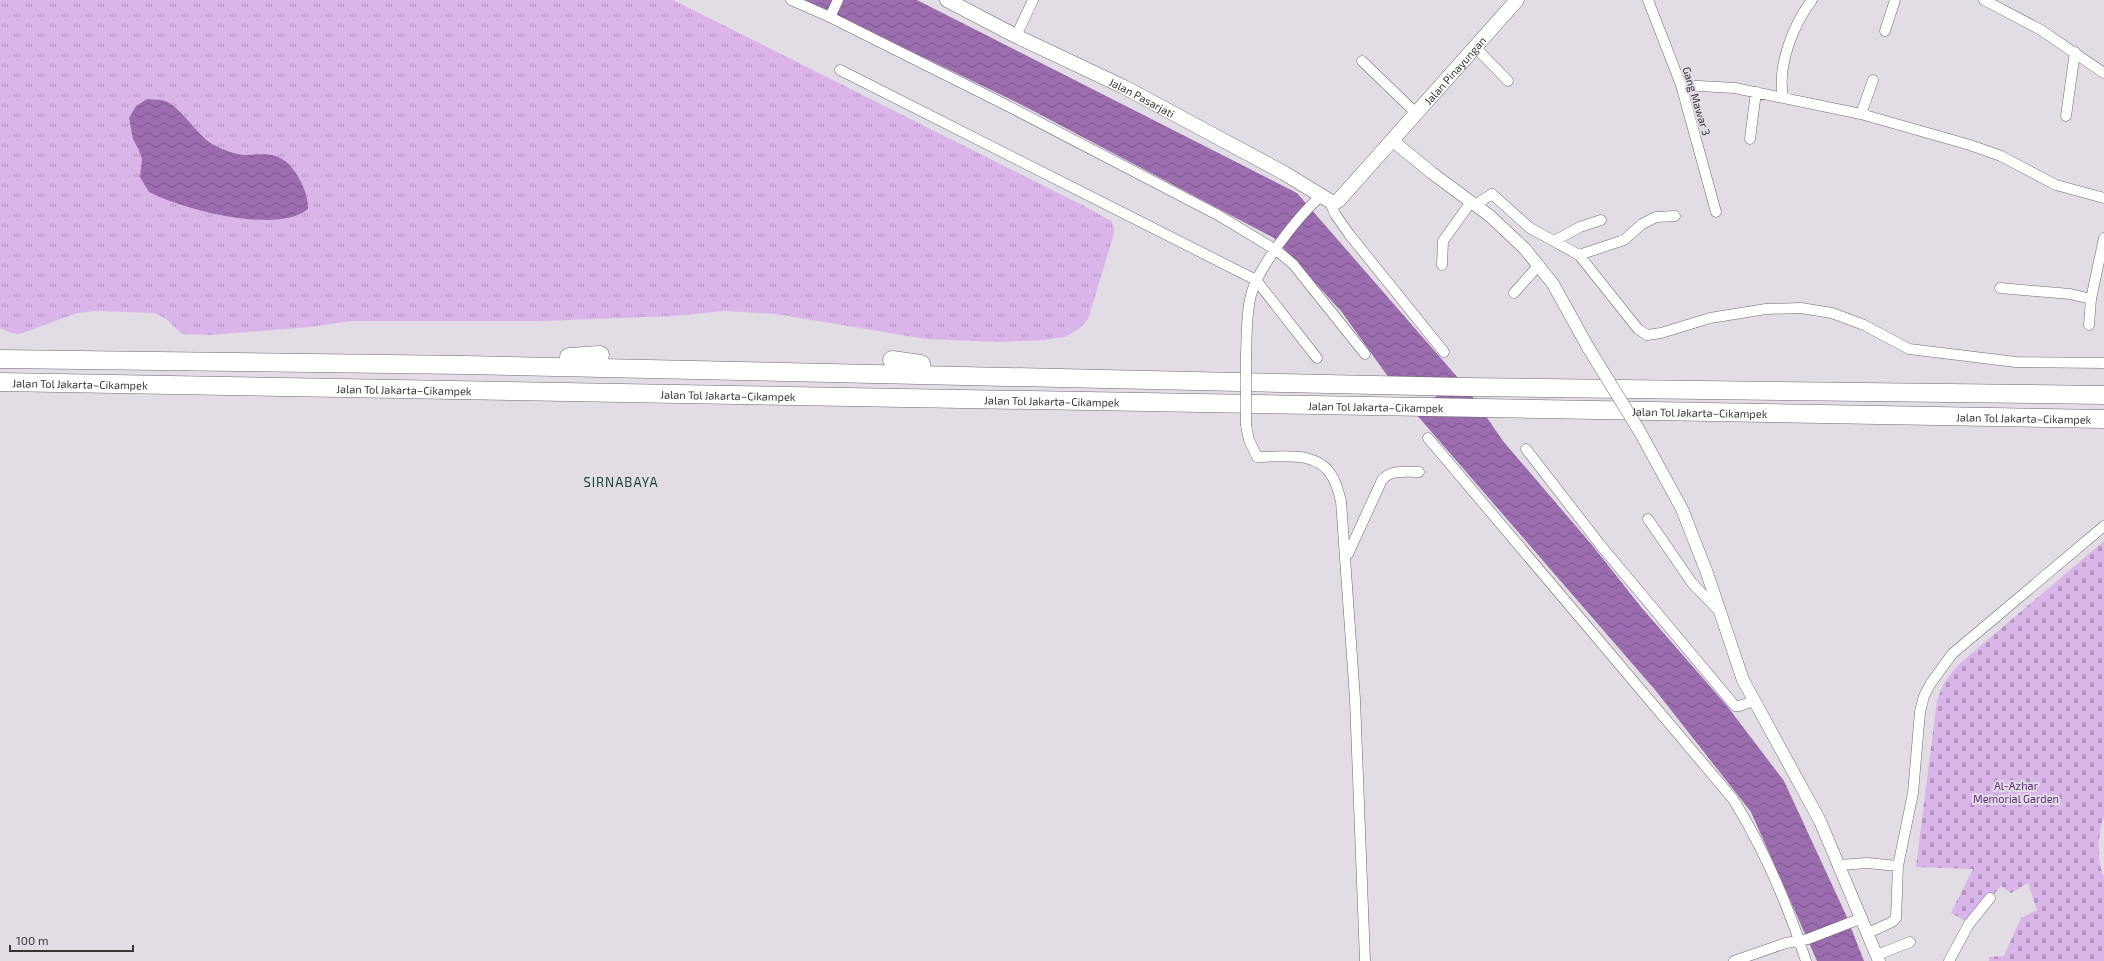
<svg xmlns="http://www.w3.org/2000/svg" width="2104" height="961" viewBox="0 0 2104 961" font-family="'Exo 2',sans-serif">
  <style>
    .grass { fill: url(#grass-tufts) }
    .cemetery { fill: url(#cemetery-stones) }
    .water { fill: url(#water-waves) }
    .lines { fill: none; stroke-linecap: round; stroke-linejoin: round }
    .minor-casing { stroke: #6f6a72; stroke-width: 11 }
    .tertiary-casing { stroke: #6f6a72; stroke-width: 13 }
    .secondary-casing { stroke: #6f6a72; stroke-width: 15 }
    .motorway-casing { stroke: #6f6a72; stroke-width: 19 }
    .minor { stroke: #fff; stroke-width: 10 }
    .tertiary { stroke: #fff; stroke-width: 12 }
    .secondary { stroke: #fff; stroke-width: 14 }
    .motorway { stroke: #fff; stroke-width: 18 }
    .minor-bridge-casing { stroke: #6f6a72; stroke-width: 11; stroke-linecap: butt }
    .tertiary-bridge-casing { stroke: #6f6a72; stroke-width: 13; stroke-linecap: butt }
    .minor-bridge { stroke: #fff; stroke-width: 10 }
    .tertiary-bridge { stroke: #fff; stroke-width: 12 }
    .labels { text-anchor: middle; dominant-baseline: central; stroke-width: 4; stroke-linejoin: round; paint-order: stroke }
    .street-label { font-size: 11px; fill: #383539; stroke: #e2dce5 }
    .park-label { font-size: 11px; fill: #662d7d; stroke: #e2dce5 }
    .quarter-label { font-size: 13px; letter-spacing: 1px; fill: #184837; stroke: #e2dce5 }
  </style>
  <defs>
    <pattern id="grass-tufts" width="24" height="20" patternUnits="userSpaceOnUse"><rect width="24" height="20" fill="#dab5ea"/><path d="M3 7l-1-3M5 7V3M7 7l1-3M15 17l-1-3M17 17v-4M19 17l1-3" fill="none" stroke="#b294bf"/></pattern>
    <pattern id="cemetery-stones" width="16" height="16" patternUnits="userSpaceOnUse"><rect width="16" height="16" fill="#dab5ea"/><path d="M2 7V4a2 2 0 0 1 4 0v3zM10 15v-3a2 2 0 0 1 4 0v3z" fill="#b294bf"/></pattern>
    <pattern id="water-waves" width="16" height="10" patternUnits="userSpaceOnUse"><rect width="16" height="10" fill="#9b6dae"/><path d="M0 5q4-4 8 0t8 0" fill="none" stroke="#7f5a8f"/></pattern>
  </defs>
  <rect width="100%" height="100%" fill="#e2dce5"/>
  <!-- grass -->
  <path class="grass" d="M 0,0 L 673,0 L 1084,206 L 1111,221 L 1114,227 L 1113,237 L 1088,319 L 1080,328 L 1065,337 L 1043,340 L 998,342 L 926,339 L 776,314 L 724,311 L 674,316 L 542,321 L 351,321 L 310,327 L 209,335 L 182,334 L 166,319 L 155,313 L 95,311 L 77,313 L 20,334 L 12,333 L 0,328 Z"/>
  <!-- cemetery -->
  <path class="cemetery" d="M 2104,541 L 2104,816 C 2098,833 2096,860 2104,877 L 2104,961 L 1989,961 L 1989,957 L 2004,956 L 2021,918 L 2037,910 L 2028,883 L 2011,893 L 2001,886 L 1969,923 L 1951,913 L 1973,869 L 1916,867 L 1937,700 L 1944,683 L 1958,665 Z"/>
  <!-- water -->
  <path class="water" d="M 805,0 L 917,0 L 1297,193 L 1466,387 L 1503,441 L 1592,545 L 1641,607 L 1727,706 L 1784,781 L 1846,915 L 1864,961 L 1817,961 L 1751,812 L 1656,691 L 1409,406 L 1464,387 L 1394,385 L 1341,311 L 1274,238 L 1022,105 Z
    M 147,99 C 153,100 160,99 165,101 C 179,105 197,135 212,144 C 222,149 233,154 244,155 C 258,155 273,151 285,161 C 297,170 309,194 308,209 C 277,235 182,209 149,192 L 140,177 L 142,159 L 139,150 L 133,139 L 129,118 L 136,106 Z"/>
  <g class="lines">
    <!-- minor casing -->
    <g class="minor-casing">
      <path id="minor" d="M 791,0 L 830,17 L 1006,105 L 1218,215 L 1276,250 L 1293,264 L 1365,354
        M 1648,0 L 1681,85 L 1716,212
        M 1984,0 L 2041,30 L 2104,73
        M 830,17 L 838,0
        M 1885,31 L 1895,0
        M 1016,36 L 1033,0
        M 1476,48 L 1508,81
        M 1362,61 L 1417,114
        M 840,70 L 1256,280 L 1317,358
        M 1681,85 L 1735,88 L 1861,114 L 1970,145 L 2001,156 L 2056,185 L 2104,198
        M 1783,97 C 1777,66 1793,25 1812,0
        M 1861,114 L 1873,80
        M 2066,116 L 2075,52
        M 1750,139 L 1756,92
        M 1330,202 L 1335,214 L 1349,234 L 1444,352
        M 1475,205 L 1492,194 L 1530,228 L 1579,255 L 1638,329 L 1647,335 L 1661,333 L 1710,318 L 1766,309 L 1801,308 L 1832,313 L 1864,325 L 1909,349 L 2016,362 L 2104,363
        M 1554,241 L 1580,227 L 1601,220
        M 1579,255 L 1624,240 L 1642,224 L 1656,217 L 1675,216
        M 1442,265 L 1443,241 L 1471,202
        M 2000,288 L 2070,294 L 2091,299
        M 1514,293 L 1539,265
        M 2089,325 L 2091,299 L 2104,238
        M 1246,353 C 1247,335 1246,314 1251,295 C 1258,267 1299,215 1321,196
        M 1246,425 L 1249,440 L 1257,457 C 1283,457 1319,450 1333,478 C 1337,485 1339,494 1341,501 L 1355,699 L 1365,961
        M 1428,438 L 1733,799 C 1764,849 1788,905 1806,961
        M 1526,449 L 1602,547 L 1735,706 L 1739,706 L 1754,701
        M 1648,519 L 1692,583 L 1718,610
        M 1348,554 L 1382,480 C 1391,469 1406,472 1419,472
        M 1840,865 L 1867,863 L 1898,866 L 1896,918 L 1892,922 L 1868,933
        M 1898,866 L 1913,793 L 1920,712 L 1924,696 L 1931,683 L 1952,654 L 2104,526
        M 1877,955 L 1910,942
        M 1734,961 L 1786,943 L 1808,939 L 1862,918
        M 1949,961 L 1969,924 L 1990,898"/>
    </g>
    <!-- tertiary casing -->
    <g class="tertiary-casing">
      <path id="tertiary" d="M 1393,141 L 1432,173 L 1490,216 L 1525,249 L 1553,284 L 1589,349
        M 1640,432 L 1682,509 L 1707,573 L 1743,680 L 1820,821 L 1879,961"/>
    </g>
    <!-- secondary casing -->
    <g class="secondary-casing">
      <g id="secondary">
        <path id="s1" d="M 947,0 L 1016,36 L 1124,87 L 1284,173 L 1333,203 L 1338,201 L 1517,0"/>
      </g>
    </g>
    <!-- motorway casing -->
    <g class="motorway-casing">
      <g id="motorway">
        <path d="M 569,357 L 600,355"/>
        <path d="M 0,359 L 465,365 L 1466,387 L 2104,395"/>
        <path d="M 892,360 L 921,364"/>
        <path id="s2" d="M 0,382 L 2104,419"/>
      </g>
    </g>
    <!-- minor -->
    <use href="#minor" class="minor"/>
    <!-- tertiary -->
    <use href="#tertiary" class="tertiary"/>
    <!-- secondary -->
    <use href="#secondary" class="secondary"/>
    <!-- motorway -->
    <use href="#motorway" class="motorway"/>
    <!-- minor-bridge casing -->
    <g class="minor-bridge-casing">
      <path id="minor-bridge" d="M 1246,353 L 1246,425"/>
    </g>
    <!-- tertiary-bridge casing -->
    <g class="tertiary-bridge-casing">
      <path id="tertiary-bridge" d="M 1589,349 L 1640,432"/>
    </g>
    <!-- minor-bridge -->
    <use href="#minor-bridge" class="minor-bridge"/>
    <!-- tertiary-bridge -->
    <use href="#tertiary-bridge" class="tertiary-bridge"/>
  </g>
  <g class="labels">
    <!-- street labels -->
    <g class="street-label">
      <text stroke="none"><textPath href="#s1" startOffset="617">Jalan Pinayungan</textPath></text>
      <text stroke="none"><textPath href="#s1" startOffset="218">Jalan Pasarjati</textPath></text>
      <text transform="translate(1697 101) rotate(73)">Gang Mawar 3</text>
      <text stroke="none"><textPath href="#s2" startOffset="80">Jalan Tol Jakarta–Cikampek</textPath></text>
      <text stroke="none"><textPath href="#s2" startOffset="404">Jalan Tol Jakarta–Cikampek</textPath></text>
      <text stroke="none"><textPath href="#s2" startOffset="728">Jalan Tol Jakarta–Cikampek</textPath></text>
      <text stroke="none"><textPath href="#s2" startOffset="1052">Jalan Tol Jakarta–Cikampek</textPath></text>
      <text stroke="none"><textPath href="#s2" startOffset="1376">Jalan Tol Jakarta–Cikampek</textPath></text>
      <text stroke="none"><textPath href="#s2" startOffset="1700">Jalan Tol Jakarta–Cikampek</textPath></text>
      <text stroke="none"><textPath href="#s2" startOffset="2024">Jalan Tol Jakarta–Cikampek</textPath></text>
    </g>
    <!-- park labels -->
    <g class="park-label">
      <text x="2016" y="785">Al-Azhar<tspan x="2016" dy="13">Memorial Garden</tspan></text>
    </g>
    <!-- quarter labels -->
    <g class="quarter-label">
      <text x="621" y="482">SIRNABAYA</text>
    </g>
  </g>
  <!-- scale -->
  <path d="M10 945v6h123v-6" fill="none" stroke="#383539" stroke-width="2"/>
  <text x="16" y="945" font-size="12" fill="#383539" stroke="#e2dce5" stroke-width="3" paint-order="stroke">100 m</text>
</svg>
